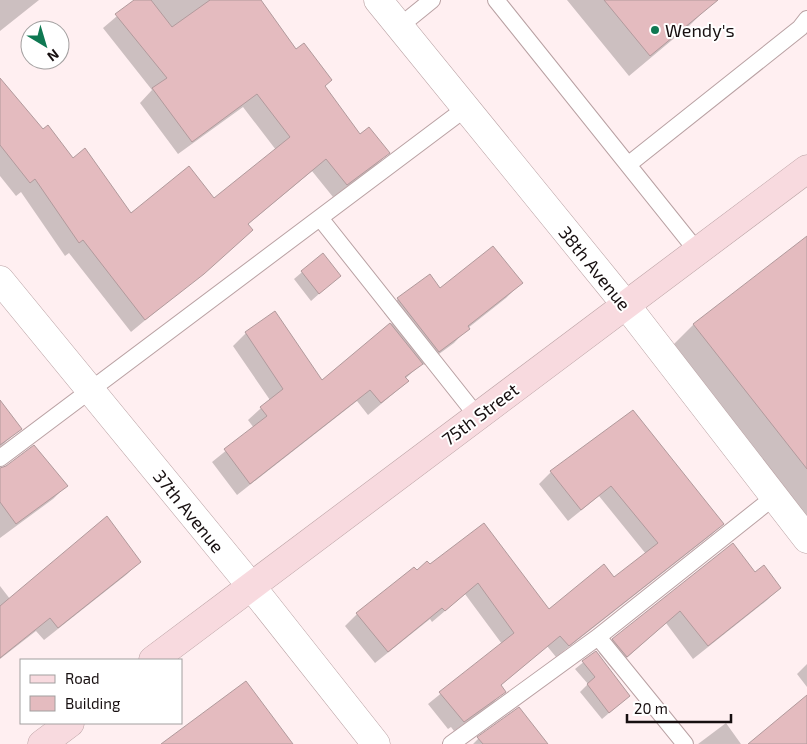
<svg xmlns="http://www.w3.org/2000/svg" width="807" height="744" viewBox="0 0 807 744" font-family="'Exo 2',sans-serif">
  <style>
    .shadow { fill: #0003 }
    .building { fill: #e4bbbf; stroke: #b19a9c }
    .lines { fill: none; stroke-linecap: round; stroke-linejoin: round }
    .lane-casing { stroke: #b9a1a3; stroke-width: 18 }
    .street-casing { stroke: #b9a1a3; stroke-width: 29 }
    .secondary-casing { stroke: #b9a1a3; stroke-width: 29 }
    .lane { stroke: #fff; stroke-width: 16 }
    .street { stroke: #fff; stroke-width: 28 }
    .secondary { stroke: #f8dadf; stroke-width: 28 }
    .poi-dot { fill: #0f7852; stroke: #fff; stroke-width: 2 }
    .labels { text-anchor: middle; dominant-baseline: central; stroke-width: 4; stroke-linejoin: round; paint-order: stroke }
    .poi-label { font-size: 18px; fill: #170f10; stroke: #fff; text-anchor: start }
    .street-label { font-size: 18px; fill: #170f10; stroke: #fff }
  </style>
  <rect width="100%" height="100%" fill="#ffeff1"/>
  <!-- shadow -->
  <path class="shadow" d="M 0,0 L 39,0 L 0,31 Z
    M 136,0 L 260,0 L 360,136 L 388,153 L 375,166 L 333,197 L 312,171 L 247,225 L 238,243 L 131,332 L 69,253 L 65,256 L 21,192 L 16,196 L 0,176 L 0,99 L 43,131 L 131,215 L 214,200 L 276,150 L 243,107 L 178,154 L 140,103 L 152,90 L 103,28 Z
    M 567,0 L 707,0 L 711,4 L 690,25 L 629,76 Z
    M 807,238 L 807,526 L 668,350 L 693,325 Z
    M 322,255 L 339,276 L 311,301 L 294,279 Z
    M 521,283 L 506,298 L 468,328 L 454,343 L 424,365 L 422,363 L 405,379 L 407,381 L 394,393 L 368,415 L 357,401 L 237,495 L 212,462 L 254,428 L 248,420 L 270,400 L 233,346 L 246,333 L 275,313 L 322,382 L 392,323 L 384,313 L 398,299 L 440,289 Z
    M 0,402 L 20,429 L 0,447 Z
    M 633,412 L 723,524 L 711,535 L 556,657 L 547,646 L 500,686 L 504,691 L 493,703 L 454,731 L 451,727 L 448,729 L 428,704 L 502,644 L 465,594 L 432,622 L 430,619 L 375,663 L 345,626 L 357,614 L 417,572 L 430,566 L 484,524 L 549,610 L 614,579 L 646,554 L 599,496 L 568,521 L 539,484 L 551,472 Z
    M 0,469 L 66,486 L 53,499 L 0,538 Z
    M 139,562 L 126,575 L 44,640 L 36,631 L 0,659 L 0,586 L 10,599 Z
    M 755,573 L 780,588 L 766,601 L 693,659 L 666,623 L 613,670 L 599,653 L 613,639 Z
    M 596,652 L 629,696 L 602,719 L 580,692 L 588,684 L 575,669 Z
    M 807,664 L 807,687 L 797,674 Z
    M 726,723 L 741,744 L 698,744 Z
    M 480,737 L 546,744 L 473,744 Z"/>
  <!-- building -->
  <path class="building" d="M 134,0 L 151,0 L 172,27 L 210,0 L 261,0 L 296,49 L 304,43 L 332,80 L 325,86 L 360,134 L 369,127 L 390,153 L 347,185 L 326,159 L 248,224 L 253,230 L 204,274 L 145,320 L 83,240 L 79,243 L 35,179 L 30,183 L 0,145 L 0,78 L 43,129 L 48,125 L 73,158 L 85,148 L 131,213 L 189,166 L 214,198 L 290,137 L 257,94 L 192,142 L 152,88 L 167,78 L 115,14 Z
    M 604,0 L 718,0 L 650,56 Z
    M 807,236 L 807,469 L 693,324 Z
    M 493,246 L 523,283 L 468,326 L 470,329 L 439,352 L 397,298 L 430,274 L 440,288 Z
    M 323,253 L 341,276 L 319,294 L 301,271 Z
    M 275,311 L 322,380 L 390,323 L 423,364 L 405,377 L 409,381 L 381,403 L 370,390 L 250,484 L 224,449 L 267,416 L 260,407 L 283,389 L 245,332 Z
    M 0,400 L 22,429 L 0,445 Z
    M 633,410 L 724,524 L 569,646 L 560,636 L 501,685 L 506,692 L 464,722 L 439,692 L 514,633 L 478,583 L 445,611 L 442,608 L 388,652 L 356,613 L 414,567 L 417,570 L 427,561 L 430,564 L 484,523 L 549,609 L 604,564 L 614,577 L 658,543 L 611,486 L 581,510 L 550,471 Z
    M 34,445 L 68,486 L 16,524 L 0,502 L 0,468 L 6,466 Z
    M 107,516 L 141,562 L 58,628 L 50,618 L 0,658 L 0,606 Z
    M 733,543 L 755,572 L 764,565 L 781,588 L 708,646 L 680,611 L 627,657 L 612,639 Z
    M 596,651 L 630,696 L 609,713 L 587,684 L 595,677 L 582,661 Z
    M 246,681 L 293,744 L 161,744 Z
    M 807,695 L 807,744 L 748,744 Z
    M 519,707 L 548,744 L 483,744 L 477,737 Z"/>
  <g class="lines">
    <!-- lane casing -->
    <g class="lane-casing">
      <path id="lane" d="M 496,0 L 697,251
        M 400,26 L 432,0
        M 629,164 L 800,28 L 807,19
        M 320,218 L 477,416
        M 0,458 L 466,108
        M 598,637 L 685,744
        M 451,744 L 598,637 L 774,497"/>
    </g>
    <!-- street casing -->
    <g class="street-casing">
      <path id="street" d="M 378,0 L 626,305 L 807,539
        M 0,280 L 251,586 L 376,744"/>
    </g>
    <!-- secondary casing -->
    <g class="secondary-casing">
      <path id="secondary" d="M 153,660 L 807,169
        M 42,744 L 70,723"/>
    </g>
    <!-- lane -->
    <use href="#lane" class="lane"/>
    <!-- street -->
    <use href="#street" class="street"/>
    <!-- secondary -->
    <use href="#secondary" class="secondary"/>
  </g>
  <!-- markers -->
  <circle class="poi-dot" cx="655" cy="30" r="5"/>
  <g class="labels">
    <!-- poi labels -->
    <g class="poi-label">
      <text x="665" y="30">Wendy's</text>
    </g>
    <!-- street labels -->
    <g class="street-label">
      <text transform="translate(595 268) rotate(51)">38th Avenue</text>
      <text transform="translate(480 414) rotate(-37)">75th Street</text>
      <text transform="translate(189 511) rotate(51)">37th Avenue</text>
    </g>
  </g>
  <!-- legend -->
  <rect x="20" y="659" width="162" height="65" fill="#ffffff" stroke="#a29f9f"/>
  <rect x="30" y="675" width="25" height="8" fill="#f8dadf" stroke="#a29f9f"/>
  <text x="65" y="684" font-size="15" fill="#170f10">Road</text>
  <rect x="30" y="696" width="25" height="15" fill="#e4bbbf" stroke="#a29f9f"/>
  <text x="65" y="709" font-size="15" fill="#170f10">Building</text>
  <!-- north arrow -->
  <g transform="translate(45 45) rotate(142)"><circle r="24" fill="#ffffff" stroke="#a29f9f"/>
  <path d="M0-4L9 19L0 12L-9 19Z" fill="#0f7852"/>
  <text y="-8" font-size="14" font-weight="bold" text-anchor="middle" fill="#170f10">N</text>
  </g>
  <!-- scale -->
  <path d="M627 714v8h104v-8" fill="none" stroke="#170f10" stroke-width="2.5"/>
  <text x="634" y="714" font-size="15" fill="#170f10" stroke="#ffffff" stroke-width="4" paint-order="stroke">20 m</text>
</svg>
